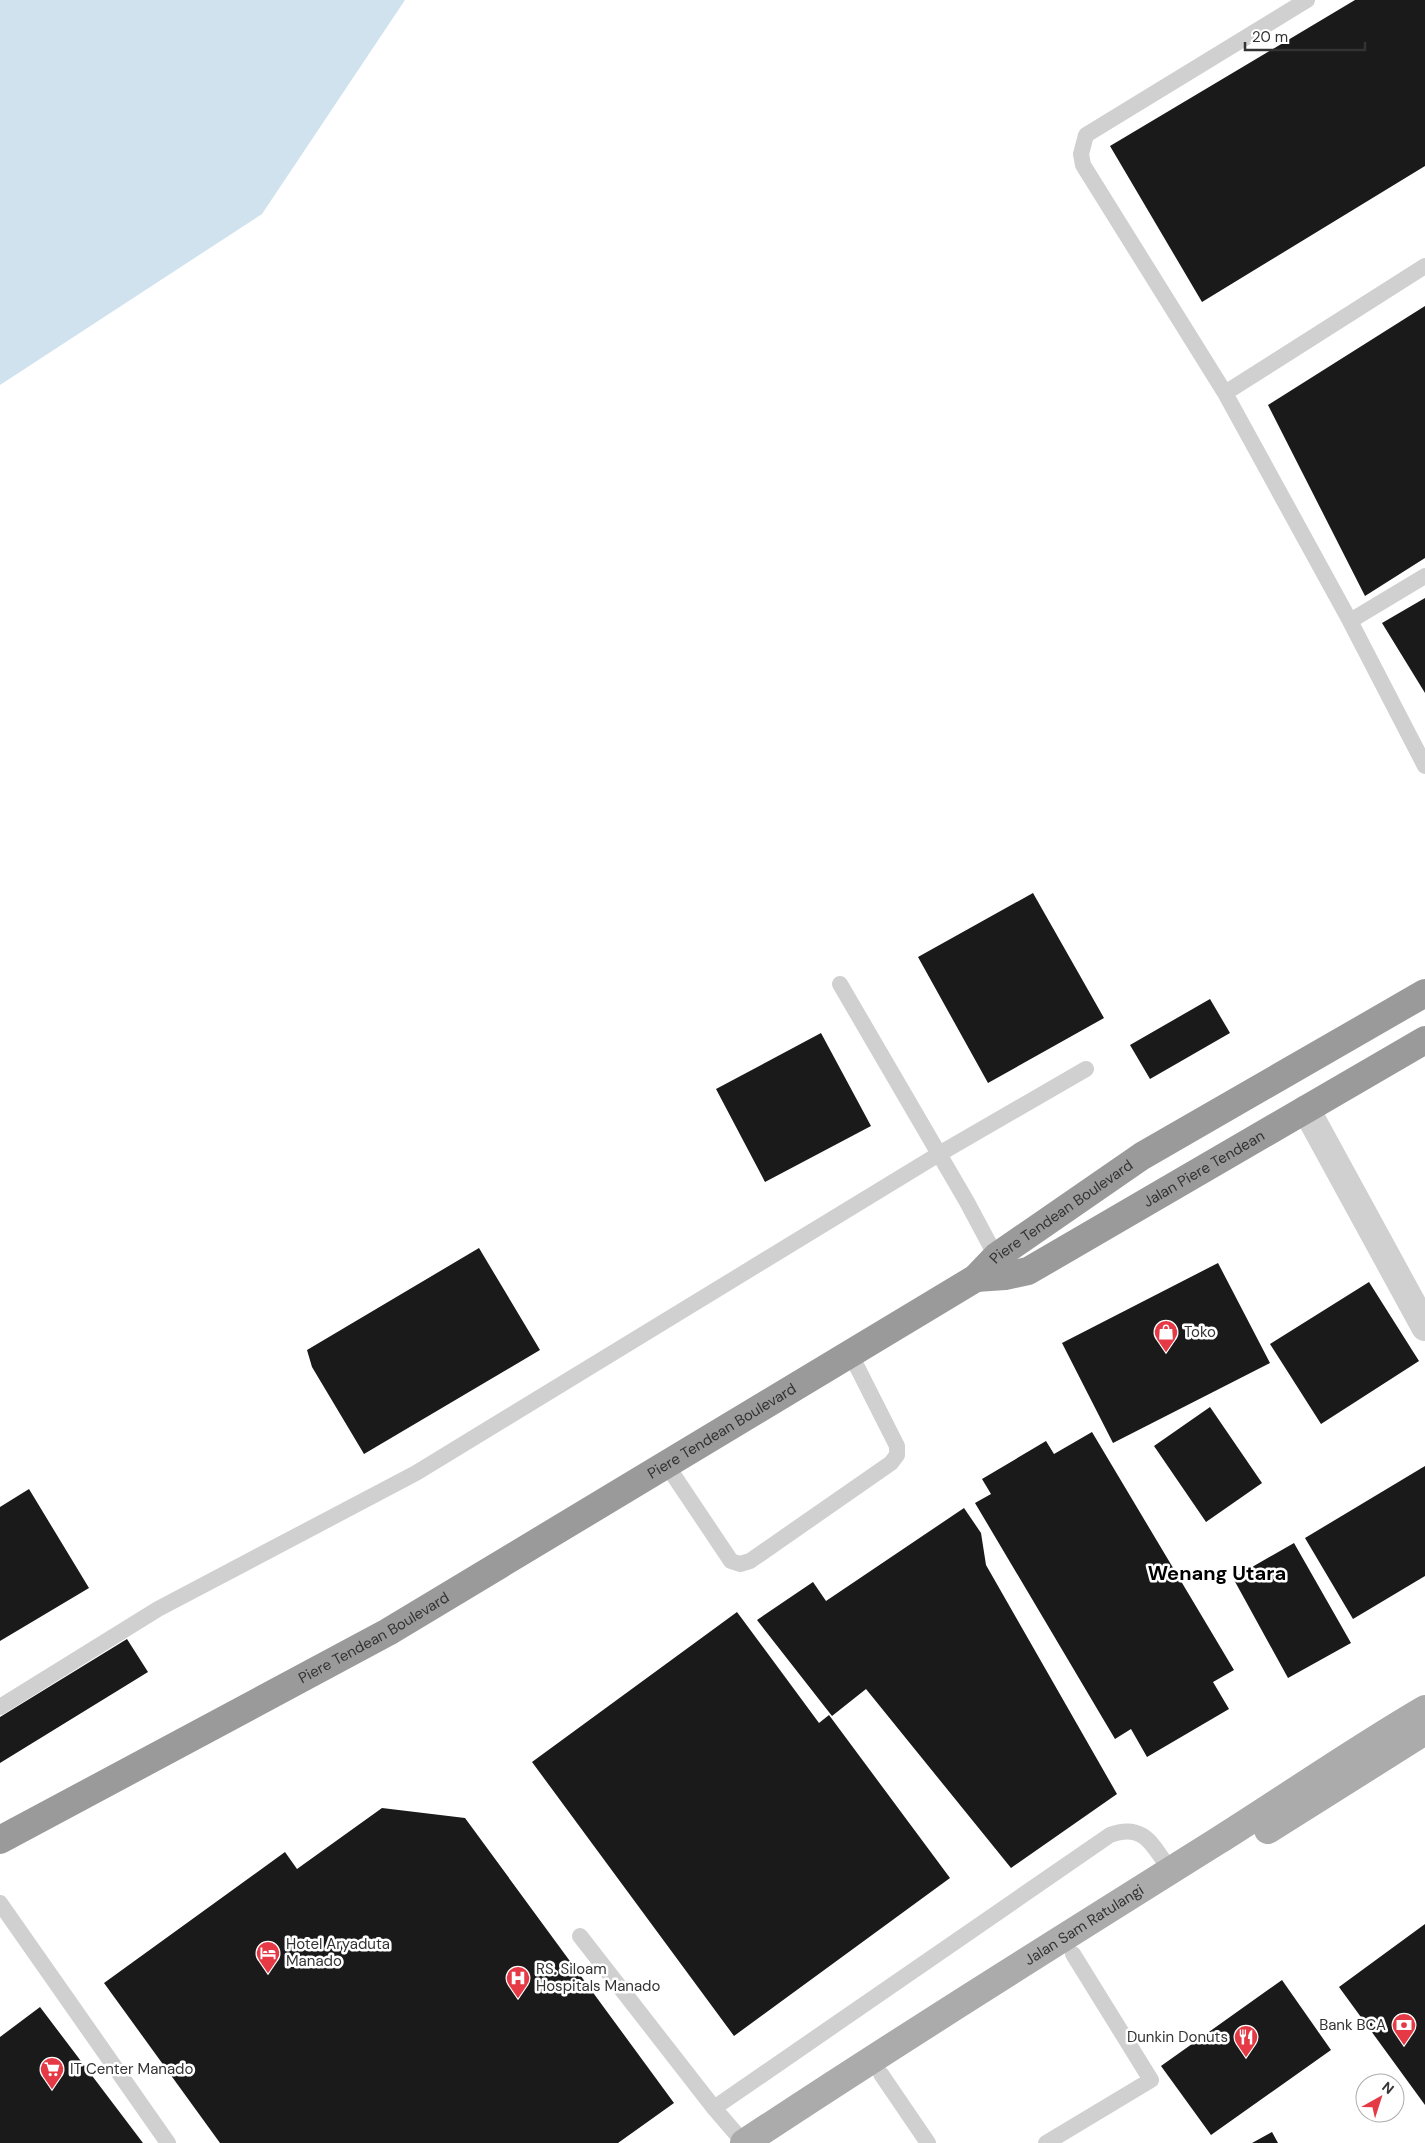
<svg xmlns="http://www.w3.org/2000/svg" width="1425" height="2143" viewBox="0 0 1425 2143" font-family="'DM Sans',sans-serif">
  <style>
    .water { fill: #cfe2ee }
    .building { fill: #1a1a1a }
    .lines { fill: none; stroke-linecap: round; stroke-linejoin: round }
    .lane { stroke: #d0d0d0; stroke-width: 16 }
    .street { stroke: #d0d0d0; stroke-width: 28 }
    .primary { stroke: #ababab; stroke-width: 28 }
    .highway { stroke: #9a9a9a; stroke-width: 28 }
    .labels { text-anchor: middle; dominant-baseline: central; stroke-width: 5; stroke-linejoin: round; paint-order: stroke }
    .street-label { font-size: 15px; fill: #333; stroke: #fff }
    .poi-label { font-size: 15px; fill: #333; stroke: #fff; text-anchor: start }
    .district-label { font-size: 20px; font-weight: bold; fill: #000; stroke: #fff }
  </style>
  <rect width="100%" height="100%" fill="#fff"/>
  <!-- water -->
  <path class="water" d="M 0,0 L 405,0 L 262,214 L 0,385 Z"/>
  <!-- building -->
  <path class="building" d="M 1355,0 L 1425,0 L 1425,166 L 1202,302 L 1110,146 Z
    M 1425,306 L 1425,558 L 1365,596 L 1268,405 Z
    M 1425,598 L 1425,693 L 1382,623 Z
    M 1033,893 L 1104,1018 L 988,1083 L 918,957 Z
    M 1210,999 L 1230,1033 L 1150,1079 L 1130,1045 Z
    M 821,1033 L 871,1126 L 765,1182 L 716,1089 Z
    M 479,1248 L 540,1350 L 364,1454 L 312,1367 L 307,1350 Z
    M 1218,1263 L 1270,1363 L 1113,1443 L 1062,1343 Z
    M 1369,1282 L 1419,1361 L 1321,1424 L 1270,1344 Z
    M 1210,1407 L 1262,1483 L 1206,1522 L 1154,1446 Z
    M 1092,1432 L 1234,1670 L 1213,1682 L 1229,1709 L 1147,1757 L 1131,1729 L 1115,1739 L 975,1503 L 991,1494 L 982,1479 L 1046,1441 L 1054,1454 Z
    M 1425,1466 L 1425,1576 L 1353,1619 L 1305,1538 Z
    M 29,1489 L 89,1588 L 0,1641 L 0,1507 Z
    M 964,1508 L 981,1533 L 986,1565 L 1117,1794 L 1011,1868 L 866,1689 L 832,1716 L 757,1620 L 813,1582 L 826,1601 Z
    M 1294,1543 L 1351,1643 L 1288,1678 L 1233,1578 Z
    M 737,1612 L 819,1723 L 829,1715 L 950,1878 L 734,2036 L 532,1762 Z
    M 127,1639 L 148,1672 L 0,1763 L 0,1717 Z
    M 382,1808 L 465,1818 L 674,2103 L 618,2143 L 220,2143 L 104,1983 L 285,1852 L 297,1869 Z
    M 1425,1924 L 1425,2105 L 1339,1987 Z
    M 1282,1980 L 1331,2050 L 1211,2135 L 1161,2066 Z
    M 40,2007 L 143,2143 L 0,2143 L 0,2037 Z
    M 1272,2132 L 1278,2143 L 1252,2143 Z"/>
  <g class="lines">
    <!-- lane -->
    <path class="lane" d="M 1307,0 L 1086,135 L 1081,154 L 1083,165 L 1225,393 L 1350,621 L 1425,766
      M 1225,393 L 1425,266
      M 1350,621 L 1425,576
      M 840,984 L 967,1202 L 999,1262
      M 666,1464 L 731,1561 L 740,1564 L 750,1561 L 891,1463 L 897,1455 L 897,1446 L 850,1353
      M 0,1707 L 158,1609 L 416,1473 L 939,1154 L 1086,1069
      M 0,1903 L 168,2143
      M 580,1936 L 714,2108 L 744,2143
      M 881,2074 L 928,2143
      M 714,2108 L 1110,1835 C 1144,1822 1153,1846 1170,1870
      M 1046,2143 L 1151,2080 L 1073,1954"/>
    <!-- street -->
    <path class="street" d="M 1306,1109 L 1425,1327"/>
    <!-- primary -->
    <g class="primary">
      <path d="M 1268,1830 L 1425,1731"/>
      <path id="s1" d="M 744,2143 C 900,2040 1058,1941 1216,1842 C 1286,1798 1353,1751 1425,1709"/>
    </g>
    <!-- highway -->
    <g class="highway">
      <path id="s2" d="M 976,1278 L 1005,1276 L 1028,1271 L 1425,1040"/>
      <path id="s3" d="M 0,1840 L 388,1632 L 976,1278 L 997,1256 L 1142,1156 L 1425,993"/>
    </g>
  </g>
  <!-- icons -->
  <defs>
    <g id="shop-pin" transform="scale(1.25)"><path d="M0 17L-7.5 6A9.5 9.5 0 1 1 7.5 6Z" fill="#e63946" stroke="#fff"/><path d="M-5-2.5h2.3a2.7 3.5 0 0 1 5.4 0H5L5.5 6h-11ZM-1.5-2.5h3a1.5 2.3 0 0 0-3 0Z" fill="#fff"/></g>
    <g id="hotel-pin" transform="scale(1.25)"><path d="M0 17L-7.5 6A9.5 9.5 0 1 1 7.5 6Z" fill="#e63946" stroke="#fff"/><path d="M-6-4.5h1.5V1H6V5H4.5V3h-9V5H-6ZM-4 0a1.8 1.8 0 1 1 3.6 0ZM.5 0V-2.5h3Q6-2.5 6 0Z" fill="#fff"/></g>
    <g id="hospital-pin" transform="scale(1.25)"><path d="M0 17L-7.5 6A9.5 9.5 0 1 1 7.5 6Z" fill="#e63946" stroke="#fff"/><path d="M-5-5h3v3.5h4V-5h3V5h-3V1.5h-4V5h-3Z" fill="#fff"/></g>
    <g id="bank-pin" transform="scale(1.25)"><path d="M0 17L-7.5 6A9.5 9.5 0 1 1 7.5 6Z" fill="#e63946" stroke="#fff"/><path d="M-6-4H6V4H-6ZM0-2.3a2.3 2.3 0 1 0 0 4.6a2.3 2.3 0 1 0 0-4.6Z" fill="#fff"/></g>
    <g id="restaurant-pin" transform="scale(1.25)"><path d="M0 17L-7.5 6A9.5 9.5 0 1 1 7.5 6Z" fill="#e63946" stroke="#fff"/><path d="M-5-6h1v4h1v-4h1v4h1v-4h1v5L-1.5 .5V6h-2V.5L-5-1ZM5-6V6H3V1.5H1.5Q1.5-4 5-6Z" fill="#fff"/></g>
    <g id="supermarket-pin" transform="scale(1.25)"><path d="M0 17L-7.5 6A9.5 9.5 0 1 1 7.5 6Z" fill="#e63946" stroke="#fff"/><path d="M-6-5.5h2.5l.6 2H6L4.5 2H-2.5L-4.4-4H-6ZM-1.5 3.2a1.3 1.3 0 1 0 .1 0ZM3 3.2a1.3 1.3 0 1 0 .1 0Z" fill="#fff"/></g>
  </defs>
  <g fill-rule="evenodd">
    <use href="#shop-pin" x="1166" y="1332"/>
    <use href="#hotel-pin" x="268" y="1953"/>
    <use href="#hospital-pin" x="518" y="1978"/>
    <use href="#bank-pin" x="1404" y="2025"/>
    <use href="#restaurant-pin" x="1246" y="2037"/>
    <use href="#supermarket-pin" x="52" y="2069"/>
  </g>
  <g class="labels">
    <!-- street labels -->
    <g class="street-label">
      <text stroke="none"><textPath href="#s2" startOffset="256">Jalan Piere Tendean</textPath></text>
      <text stroke="none"><textPath href="#s3" startOffset="1235">Piere Tendean Boulevard</textPath></text>
      <text stroke="none"><textPath href="#s3" startOffset="830">Piere Tendean Boulevard</textPath></text>
      <text stroke="none"><textPath href="#s3" startOffset="425">Piere Tendean Boulevard</textPath></text>
      <text stroke="none"><textPath href="#s1" startOffset="404">Jalan Sam Ratulangi</textPath></text>
    </g>
    <!-- poi labels -->
    <g class="poi-label">
      <text x="1184" y="1332">Toko</text>
      <text x="286" y="1944">Hotel Aryaduta<tspan x="286" dy="17">Manado</tspan></text>
      <text x="536" y="1969">RS. Siloam<tspan x="536" dy="17">Hospitals Manado</tspan></text>
      <text x="1386" y="2025" text-anchor="end">Bank BCA</text>
      <text x="1228" y="2037" text-anchor="end">Dunkin Donuts</text>
      <text x="70" y="2069">IT Center Manado</text>
    </g>
    <!-- district labels -->
    <g class="district-label">
      <text x="1217" y="1573">Wenang Utara</text>
    </g>
  </g>
  <!-- north arrow -->
  <g transform="translate(1380 2098) rotate(39)"><circle r="24" fill="#ffffff" stroke="#adadad"/>
  <path d="M0-4L9 19L0 12L-9 19Z" fill="#e63946"/>
  <text y="-8" font-size="14" font-weight="bold" text-anchor="middle" fill="#333333">N</text>
  </g>
  <!-- scale -->
  <path d="M1245 42v8h120v-8" fill="none" stroke="#333333" stroke-width="2.5"/>
  <text x="1252" y="42" font-size="15" fill="#333333" stroke="#ffffff" stroke-width="4" paint-order="stroke">20 m</text>
</svg>
